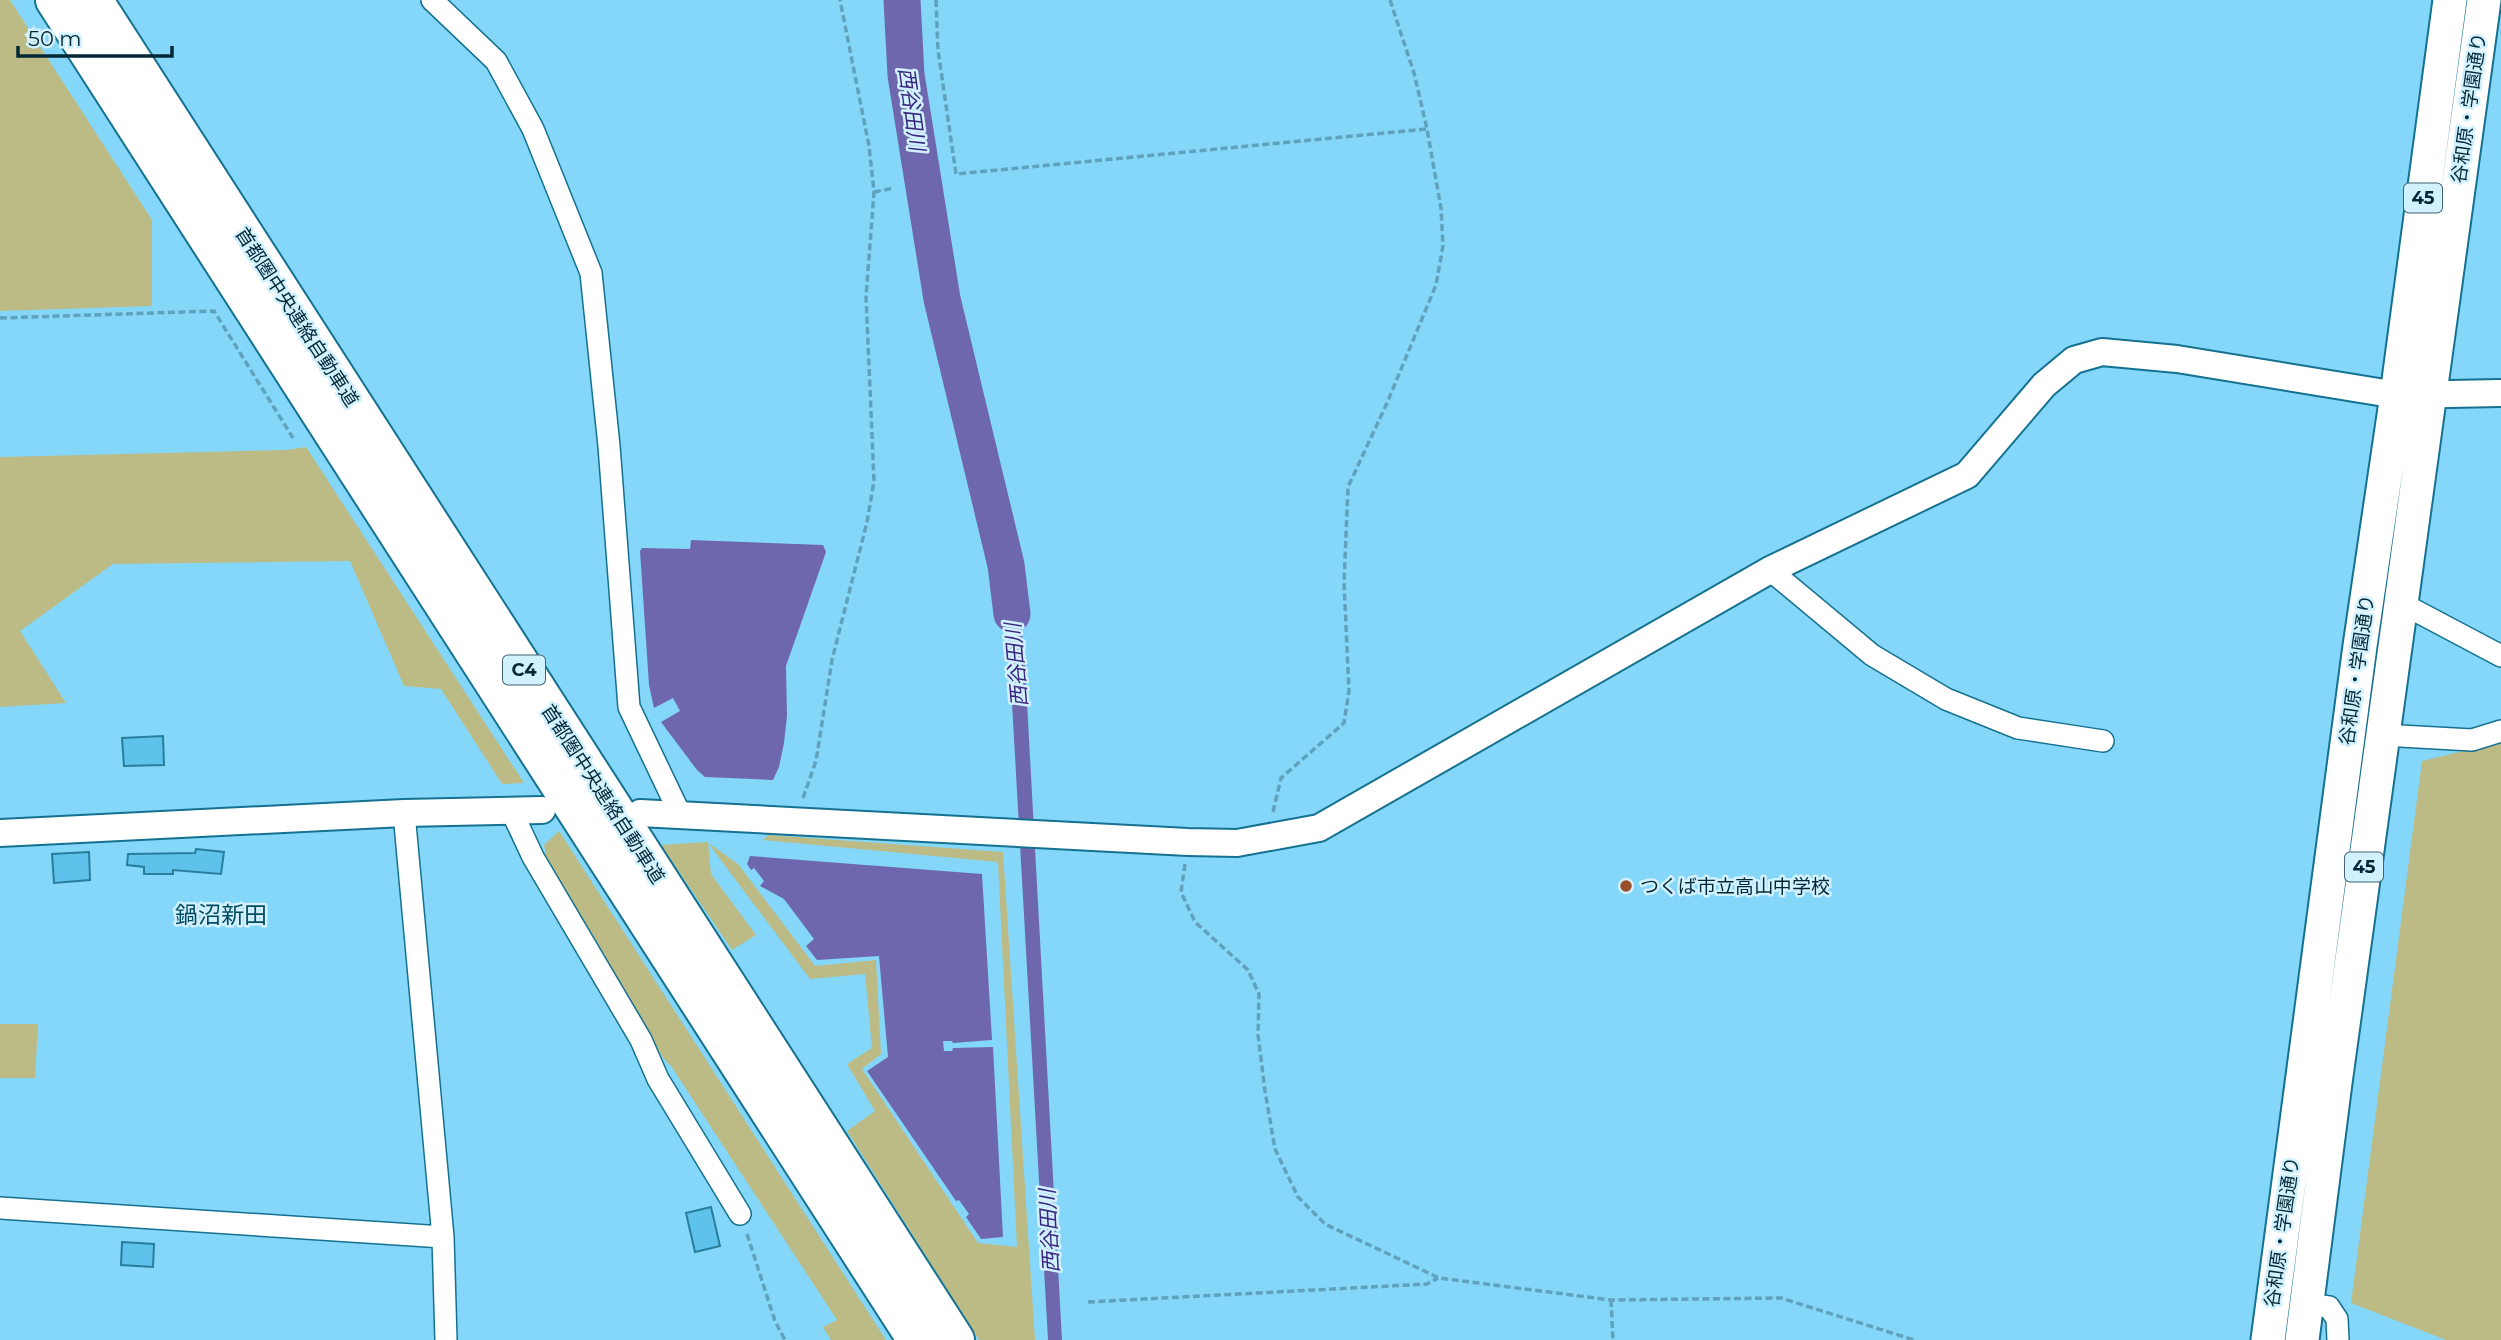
<svg xmlns="http://www.w3.org/2000/svg" width="2501" height="1340" viewBox="0 0 2501 1340" font-family="Montserrat,'Noto Sans JP',sans-serif">
  <style>
    .green { fill: #bdbb85 }
    .water { fill: #6e67ae }
    .lines { fill: none; stroke-linecap: round; stroke-linejoin: round }
    .river { stroke: #6e67ae; stroke-width: 37 }
    .building { fill: #5ec2ea; stroke: #277e9d; stroke-width: 2 }
    .minor-casing { stroke: #147190; stroke-width: 24 }
    .tertiary-casing { stroke: #147190; stroke-width: 30 }
    .primary-casing { stroke: #147190; stroke-width: 37 }
    .motorway-casing { stroke: #147190; stroke-width: 42 }
    .path { stroke: #5ea2be; stroke-width: 3.5; stroke-dasharray: 7 3.5; stroke-linecap: butt }
    .minor { stroke: #fff; stroke-width: 21 }
    .tertiary { stroke: #fff; stroke-width: 26 }
    .primary { stroke: #fff; stroke-width: 33 }
    .motorway { stroke: #fff; stroke-width: 38 }
    .poi-dot { fill: #97502a; stroke: #d2f1ff; stroke-width: 2.5 }
    .labels { text-anchor: middle; dominant-baseline: central; stroke-width: 5; stroke-linejoin: round; paint-order: stroke }
    .shield { fill: #d2f1ff; stroke: #416472; stroke-width: 2 }
    .shield-label { font-size: 18px; font-weight: bold; fill: #032835 }
    .street-label { font-size: 19px; fill: #032835; stroke: #d2f1ff }
    .poi-label { font-size: 19px; fill: #032835; stroke: #d2f1ff; text-anchor: start }
    .water-label { font-size: 21px; font-style: italic; fill: #3b2980; stroke: #d2f1ff }
    .quarter-label { font-size: 23px; fill: #004a61; stroke: #d2f1ff }
  </style>
  <rect width="100%" height="100%" fill="#85d7f9"/>
  <!-- green -->
  <path class="green" d="M 0,0 L 10,0 L 152,220 L 152,306 L 0,311 Z
    M 306,447 L 524,783 L 502,784 L 441,689 L 404,686 L 350,561 L 113,564 L 20,631 L 66,703 L 0,707 L 0,457 L 286,450 Z
    M 2501,742 L 2501,1340 L 2446,1340 L 2351,1303 L 2422,761 Z
    M 559,831 L 886,1340 L 831,1340 L 823,1327 L 837,1320 L 671,1066 L 663,1058 L 547,862 L 544,845 Z
    M 768,835 L 1003,852 L 1035,1340 L 979,1340 L 847,1131 L 875,1111 L 847,1064 L 872,1048 L 865,974 L 810,979 L 708,843 L 711,874 L 756,935 L 732,950 L 661,845 L 707,842 L 738,864 L 815,966 L 876,960 L 881,1054 L 862,1069 L 978,1243 L 1017,1247 L 998,862 L 763,840 Z
    M 0,1024 L 38,1024 L 35,1078 L 0,1078 Z"/>
  <!-- water -->
  <path class="water" d="M 691,540 L 823,545 L 826,552 L 786,666 L 787,716 L 784,743 L 779,767 L 773,780 L 705,777 L 697,770 L 661,722 L 680,711 L 673,698 L 654,708 L 649,685 L 640,551 L 642,548 L 690,549 Z
    M 1013,564 L 1024,648 L 1062,1340 L 1048,1340 L 1009,650 L 999,566 Z
    M 750,856 L 982,874 L 992,1040 L 953,1043 L 952,1041 L 943,1041 L 944,1051 L 952,1051 L 953,1048 L 993,1047 L 1003,1237 L 981,1239 L 966,1217 L 969,1214 L 959,1200 L 956,1201 L 867,1071 L 888,1057 L 879,956 L 817,960 L 806,946 L 814,939 L 784,899 L 760,886 L 764,881 L 754,868 L 751,870 L 747,864 Z"/>
  <g class="lines">
    <!-- river -->
    <path class="river" d="M 902,0 L 906,75 L 942,299 L 1006,565 L 1012,614"/>
  </g>
  <!-- building -->
  <path class="building" d="M 163,736 L 164,765 L 124,766 L 122,738 Z
    M 196,849 L 224,852 L 221,874 L 173,870 L 173,874 L 144,874 L 144,867 L 127,865 L 128,854 L 195,853 Z
    M 89,852 L 90,880 L 54,883 L 52,854 Z
    M 711,1207 L 720,1246 L 695,1252 L 686,1213 Z
    M 122,1242 L 154,1244 L 153,1267 L 121,1265 Z"/>
  <g class="lines">
    <!-- minor casing -->
    <g class="minor-casing">
      <path id="minor" d="M 432,0 L 496,61 L 533,129 L 591,273 L 609,446 L 629,707 L 681,816
        M 1770,570 L 1872,655 L 1946,699 L 2018,728 L 2103,741
        M 2401,603 L 2501,656
        M 2382,735 L 2472,740 L 2501,731
        M 511,810 L 533,857 L 641,1040 L 658,1079 L 740,1214
        M 404,813 L 443,1237 L 446,1340
        M 0,1208 L 443,1237
        M 2307,1304 L 2329,1307 L 2337,1319 L 2338,1340"/>
    </g>
    <!-- tertiary casing -->
    <g class="tertiary-casing">
      <path id="tertiary" d="M 640,813 L 1188,842 L 1237,843 L 1319,828 L 1770,570 L 1967,475 L 2044,385 L 2074,360 L 2102,352 L 2177,359 L 2397,395 L 2501,393
        M 0,833 L 404,813 L 542,810"/>
    </g>
    <!-- primary casing -->
    <g class="primary-casing">
      <path id="primary" d="M 2268,1340 L 2360,646 L 2397,395 L 2450,0
        M 2302,1340 L 2335,1083 L 2484,0"/>
    </g>
    <!-- motorway casing -->
    <g class="motorway-casing">
      <path id="motorway" d="M 55,0 L 917,1340
        M 93,0 L 955,1340"/>
    </g>
    <!-- path -->
    <path class="path" d="M 936,0 L 938,50 L 956,174 L 1427,129
      M 874,192 L 894,188
      M 0,318 L 214,311 L 293,438
      M 803,798 L 816,761 L 832,660 L 867,522 L 874,481 L 866,297 L 874,192 L 869,146 L 840,0
      M 1273,812 L 1281,778 L 1344,723 L 1349,691 L 1344,583 L 1348,487 L 1387,403 L 1436,285 L 1443,246 L 1441,208 L 1427,129 L 1414,73 L 1390,0
      M 1185,864 L 1181,892 L 1195,922 L 1248,970 L 1259,994 L 1258,1035 L 1265,1091 L 1275,1149 L 1298,1197 L 1325,1224 L 1439,1278 L 1611,1300 L 1781,1298 L 1914,1340
      M 747,1234 L 775,1321 L 785,1340
      M 1611,1300 L 1613,1340
      M 1088,1302 L 1427,1284 L 1438,1278"/>
    <!-- minor -->
    <use href="#minor" class="minor"/>
    <!-- tertiary -->
    <use href="#tertiary" class="tertiary"/>
    <!-- primary -->
    <use href="#primary" class="primary"/>
    <!-- motorway -->
    <use href="#motorway" class="motorway"/>
  </g>
  <!-- markers -->
  <circle class="poi-dot" cx="1626" cy="886" r="7"/>
  <g class="labels">
    <!-- shield labels -->
    <g class="shield">
      <rect x="2404" y="183.5" width="38" height="29" rx="5"/>
      <rect x="503" y="655.5" width="42" height="29" rx="5"/>
      <rect x="2345" y="852.5" width="38" height="29" rx="5"/>
    </g>
    <g class="shield-label">
      <text x="2423" y="198">45</text>
      <text x="524" y="670">C4</text>
      <text x="2364" y="867">45</text>
    </g>
    <!-- street labels -->
    <g class="street-label">
      <text transform="translate(2469 108) rotate(-82)">谷和原・学園通り</text>
      <text transform="translate(297 317) rotate(57)">首都圏中央連絡自動車道</text>
      <text transform="translate(2357 670) rotate(-82)">谷和原・学園通り</text>
      <text transform="translate(603 794) rotate(57)">首都圏中央連絡自動車道</text>
      <text transform="translate(2282 1232) rotate(-82)">谷和原・学園通り</text>
    </g>
    <!-- poi labels -->
    <g class="poi-label">
      <text x="1640" y="886">つくば市立高山中学校</text>
    </g>
    <!-- water labels -->
    <g class="water-label">
      <text transform="translate(912 109) rotate(82)">西谷田川</text>
      <text transform="translate(1016 665) rotate(-95)">西谷田川</text>
      <text transform="translate(1049 1231) rotate(-93)">西谷田川</text>
    </g>
    <!-- quarter labels -->
    <g class="quarter-label">
      <text x="221" y="915">鍋沼新田</text>
    </g>
  </g>
  <!-- scale -->
  <path d="M18 46v10h154v-10" fill="none" stroke="#032835" stroke-width="3.5"/>
  <text x="28" y="46" font-size="21" fill="#032835" stroke="#d2f1ff" stroke-width="5" paint-order="stroke">50 m</text>
</svg>
